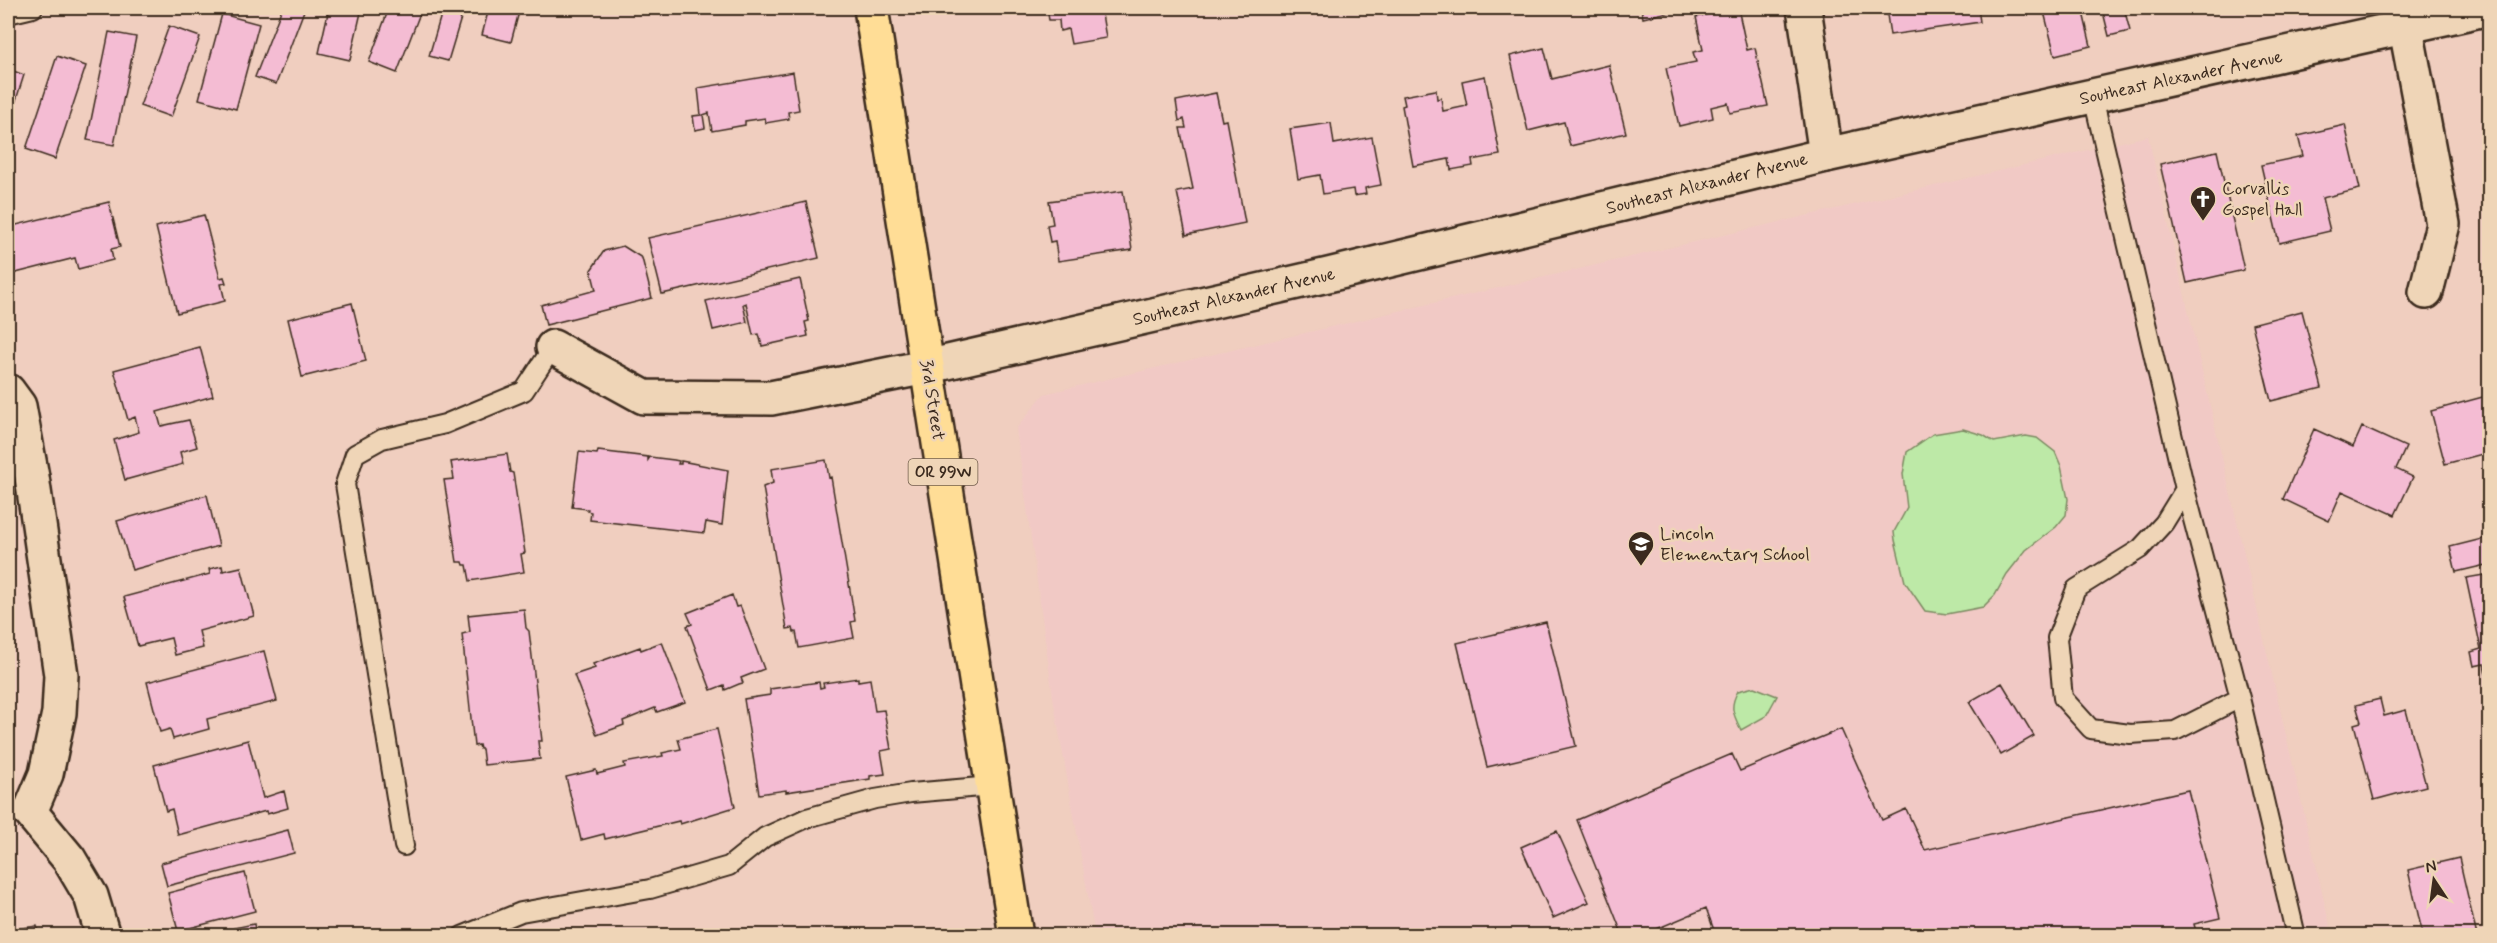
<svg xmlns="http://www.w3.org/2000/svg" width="2497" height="943" viewBox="0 0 2497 943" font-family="Mynerve,sans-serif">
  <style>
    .built { fill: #f1c9c5 }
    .green { fill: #bde9a7; stroke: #7c8a62; stroke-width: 1.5 }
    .building { fill: #f4bcd3; stroke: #3b2a1e; stroke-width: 1.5 }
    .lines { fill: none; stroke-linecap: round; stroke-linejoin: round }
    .lane-casing { stroke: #3b2a1e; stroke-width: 22 }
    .street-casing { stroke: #3b2a1e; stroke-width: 38 }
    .secondary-casing { stroke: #3b2a1e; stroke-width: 38 }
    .highway-casing { stroke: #3b2a1e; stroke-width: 38 }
    .lane { stroke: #efd5b7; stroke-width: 18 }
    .street { stroke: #efd5b7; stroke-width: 33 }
    .secondary { stroke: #efd5b7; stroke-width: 33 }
    .highway { stroke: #ffdd96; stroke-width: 33 }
    .labels { text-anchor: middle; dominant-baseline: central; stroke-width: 5; stroke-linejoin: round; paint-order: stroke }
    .shield { fill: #efd5b7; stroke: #715d4c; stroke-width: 1.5 }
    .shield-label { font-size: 16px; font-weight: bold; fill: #3b2a1e }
    .street-label { font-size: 18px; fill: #3b2a1e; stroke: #efd5b7 }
    .poi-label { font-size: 18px; fill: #3b2a1e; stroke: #efd5b7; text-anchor: start }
  </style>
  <rect width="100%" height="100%" fill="#f0cebf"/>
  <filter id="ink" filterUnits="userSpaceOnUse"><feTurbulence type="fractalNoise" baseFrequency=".0167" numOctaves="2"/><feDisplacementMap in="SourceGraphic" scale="12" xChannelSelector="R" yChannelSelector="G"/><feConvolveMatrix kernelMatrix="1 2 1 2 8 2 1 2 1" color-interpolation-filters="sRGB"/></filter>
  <g filter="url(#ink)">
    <!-- built -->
    <path class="built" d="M 2148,136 L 2332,935 L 1095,935 L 1054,704 L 1016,429 L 1044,394 Z"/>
    <!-- green -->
    <path class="green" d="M 1963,429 L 1983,435 L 1994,442 L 2026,436 L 2037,438 L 2055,452 L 2061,466 L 2068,499 L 2066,515 L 2056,527 L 2026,550 L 2007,574 L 1995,595 L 1983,607 L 1947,614 L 1925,611 L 1905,582 L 1895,540 L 1894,532 L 1907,508 L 1903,474 L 1907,452 L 1933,434 Z
      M 1754,687 L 1777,696 L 1766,716 L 1741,730 C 1733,714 1729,707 1738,691 Z"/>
    <!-- building -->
    <path class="building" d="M 282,8 L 305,8 L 276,84 L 255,77 Z
      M 329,8 L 362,8 L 350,60 L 319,53 Z
      M 389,8 L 422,8 L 397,73 L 369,62 Z
      M 443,8 L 464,8 L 448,61 L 429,56 Z
      M 489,8 L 520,8 L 511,42 L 482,35 Z
      M 1047,8 L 1124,8 L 1124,10 L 1102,14 L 1106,38 L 1071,44 L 1068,29 L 1060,31 L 1059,20 L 1049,20 Z
      M 1641,8 L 1686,8 L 1643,18 Z
      M 1738,8 L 1747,50 L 1755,48 L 1768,106 L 1730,113 L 1728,103 L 1711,107 L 1713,118 L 1679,126 L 1666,68 L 1696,62 L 1693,52 L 1703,50 L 1696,17 Z
      M 1886,8 L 1978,8 L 1980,22 L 1890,35 Z
      M 2043,8 L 2082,8 L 2091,46 L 2055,55 Z
      M 2102,8 L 2124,8 L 2130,31 L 2109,36 Z
      M 222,14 L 259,24 L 236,109 L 199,99 Z
      M 169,26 L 200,37 L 171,117 L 140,106 Z
      M 109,32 L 136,37 L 114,145 L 87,140 Z
      M 1544,48 L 1552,79 L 1609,65 L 1626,133 L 1570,146 L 1564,122 L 1528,131 L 1510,56 Z
      M 57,56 L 86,66 L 55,159 L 26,149 Z
      M 8,69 L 24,75 L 8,125 Z
      M 793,72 L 799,110 L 788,112 L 789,119 L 766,123 L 765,118 L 745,121 L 745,125 L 712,131 L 709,113 L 703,115 L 705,128 L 695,130 L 693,116 L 701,115 L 698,88 Z
      M 1485,76 L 1500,155 L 1472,160 L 1473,166 L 1451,170 L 1449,159 L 1413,166 L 1402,106 L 1405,105 L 1403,96 L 1436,90 L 1437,99 L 1441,98 L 1443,111 L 1467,106 L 1462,81 Z
      M 1216,93 L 1222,121 L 1226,120 L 1245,223 L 1186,235 L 1177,192 L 1193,189 L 1180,128 L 1186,128 L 1184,119 L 1179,121 L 1176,101 Z
      M 1331,123 L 1334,144 L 1372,137 L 1381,185 L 1365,188 L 1366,194 L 1354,196 L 1353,189 L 1323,194 L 1320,175 L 1298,179 L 1290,129 Z
      M 2345,125 L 2360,189 L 2322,198 L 2330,231 L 2279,243 L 2261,165 L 2303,156 L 2298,136 Z
      M 2217,151 L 2244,270 L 2187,283 L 2160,164 Z
      M 1123,191 L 1132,250 L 1058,261 L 1055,241 L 1050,242 L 1047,225 L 1053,224 L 1049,201 Z
      M 109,202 L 120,247 L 111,249 L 113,260 L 78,269 L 75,258 L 8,275 L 8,227 Z
      M 806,202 L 819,258 L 662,294 L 648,238 Z
      M 204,215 L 220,278 L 224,277 L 226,283 L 221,284 L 225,301 L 177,313 L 156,227 Z
      M 623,246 L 642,258 L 652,298 L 546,325 L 541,305 L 596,290 L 591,270 L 604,251 Z
      M 800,279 L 809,321 L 805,322 L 808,336 L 762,346 L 759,334 L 753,335 L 746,303 L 743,304 L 747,322 L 713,330 L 706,301 Z
      M 352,303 L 366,361 L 302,377 L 288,319 Z
      M 2302,311 L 2322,388 L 2271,401 L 2252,324 Z
      M 200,347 L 213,396 L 157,412 L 161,426 L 189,420 L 197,447 L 180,452 L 183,464 L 125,480 L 114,440 L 139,432 L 135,417 L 128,420 L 114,370 Z
      M 2490,395 L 2490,452 L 2445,464 L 2431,411 Z
      M 2362,427 L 2406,447 L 2396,469 L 2413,477 L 2395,515 L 2342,491 L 2329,521 L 2283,499 L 2314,429 L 2353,447 Z
      M 598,451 L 648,457 L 648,460 L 650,457 L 674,460 L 679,461 L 678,464 L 681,464 L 681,461 L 728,470 L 722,525 L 706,522 L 704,533 L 590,520 L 591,512 L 587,511 L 588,509 L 572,507 L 579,452 L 597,454 Z
      M 507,454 L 510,472 L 513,473 L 525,553 L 521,554 L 524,572 L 470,581 L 467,565 L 464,565 L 463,562 L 457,562 L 444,480 L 454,479 L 451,462 Z
      M 826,460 L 829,478 L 831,477 L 850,590 L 855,621 L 851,622 L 854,638 L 799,648 L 796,632 L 794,632 L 793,628 L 787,629 L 763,487 L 773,483 L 771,469 Z
      M 207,495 L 219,546 L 132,570 L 117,521 Z
      M 2490,537 L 2490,564 L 2456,572 L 2450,547 Z
      M 222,566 L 223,571 L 241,567 L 254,616 L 199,631 L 203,648 L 175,655 L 171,638 L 138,646 L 124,597 L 210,574 L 209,569 Z
      M 2490,574 L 2490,688 L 2489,688 L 2484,664 L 2474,666 L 2471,652 L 2481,649 L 2466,578 Z
      M 732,595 L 736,607 L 740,606 L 741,608 L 764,669 L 741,678 L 743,683 L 739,684 L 725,690 L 724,685 L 711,690 L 687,626 L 692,624 L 687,613 Z
      M 524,609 L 526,628 L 529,631 L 542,741 L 538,741 L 540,759 L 484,765 L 482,749 L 480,749 L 479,745 L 474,746 L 462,634 L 470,632 L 468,615 Z
      M 1546,622 L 1576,746 L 1487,767 L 1457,643 Z
      M 662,642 L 685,702 L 657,712 L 655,708 L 623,721 L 624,725 L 597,735 L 574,675 L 595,668 L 593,664 L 640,647 L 641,650 Z
      M 264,651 L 277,701 L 207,719 L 209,729 L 173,739 L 170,729 L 160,732 L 147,682 Z
      M 858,678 L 858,681 L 870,679 L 875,711 L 884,710 L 891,749 L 881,751 L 885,774 L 870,776 L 870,779 L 786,792 L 786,790 L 759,794 L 744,699 L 770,695 L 770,689 L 819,682 L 820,688 L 824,687 L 823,683 Z
      M 2002,683 L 2034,736 L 2001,755 L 1969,702 Z
      M 2380,699 L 2384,716 L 2406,710 L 2426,786 L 2374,800 L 2354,724 L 2361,722 L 2356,705 Z
      M 717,729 L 735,807 L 680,824 L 679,821 L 605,839 L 604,834 L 581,840 L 566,777 L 596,770 L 597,774 L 625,767 L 624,763 L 663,756 L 662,753 L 681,749 L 678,739 Z
      M 1841,729 L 1882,820 L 1906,809 L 1925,850 L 2188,790 L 2220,918 L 2194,924 L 2197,936 L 1716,936 L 1706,908 L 1640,936 L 1623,936 L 1577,820 L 1732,754 L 1740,771 Z
      M 248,740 L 263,798 L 284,791 L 288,808 L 267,814 L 266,811 L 178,835 L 172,809 L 166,811 L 154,765 Z
      M 288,830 L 294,853 L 167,886 L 161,863 Z
      M 1557,831 L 1589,902 L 1553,918 L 1521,847 Z
      M 2459,858 L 2477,936 L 2423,936 L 2408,870 Z
      M 245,873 L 255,911 L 178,931 L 168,893 Z
      M 254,924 L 256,936 L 223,936 L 235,933 L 234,928 Z
      M 37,926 L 39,936 L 8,936 L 8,930 Z
      M 312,929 L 314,936 L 277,936 Z"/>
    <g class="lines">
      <!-- lane casing -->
      <g class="lane-casing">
        <path id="lane" d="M 8,14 L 33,8
          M 2093,97 L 2185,489 L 2240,698
          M 2185,489 L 2164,523 L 2140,549 L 2076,589 L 2057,638 L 2063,698 L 2091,729 L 2130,734 L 2175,731 L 2240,698 L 2296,936
          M 404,846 L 345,484 L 355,454 L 382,439 L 445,424 L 524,391 L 553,347
          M 462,936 L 521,912 L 650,889 L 729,866 L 765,837 L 807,818 L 875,799 L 911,793 L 992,786"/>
      </g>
      <!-- street casing -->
      <g class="street-casing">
        <path id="street" d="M 1804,8 L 1826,155
          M 2406,29 L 2443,224 L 2426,292
          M 553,347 L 644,397 L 771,398 L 926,367
          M 8,391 L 19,406 L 32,477 L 61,675 L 59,713 L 46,774 L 30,812
          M 30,812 L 69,859 L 91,896 L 103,936"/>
      </g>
      <!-- secondary casing -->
      <g class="secondary-casing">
        <path id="secondary" d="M 926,367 L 1328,275 L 1826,155 L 2490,8"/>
      </g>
      <!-- highway casing -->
      <g class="highway-casing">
        <path id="highway" d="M 871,8 L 1016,936"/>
      </g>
      <!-- lane -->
      <use href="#lane" class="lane"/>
      <!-- street -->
      <use href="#street" class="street"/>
      <!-- secondary -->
      <use href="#secondary" class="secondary"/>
      <!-- highway -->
      <use href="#highway" class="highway"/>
    </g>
  </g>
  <!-- icons -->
  <defs>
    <g id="church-pin" transform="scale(1.35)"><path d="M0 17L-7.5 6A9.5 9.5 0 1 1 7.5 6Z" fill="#3b2a1e" stroke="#efd5b7"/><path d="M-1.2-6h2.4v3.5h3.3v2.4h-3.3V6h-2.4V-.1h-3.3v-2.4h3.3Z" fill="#fff"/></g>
    <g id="school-pin" transform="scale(1.35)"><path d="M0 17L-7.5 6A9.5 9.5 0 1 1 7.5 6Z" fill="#3b2a1e" stroke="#efd5b7"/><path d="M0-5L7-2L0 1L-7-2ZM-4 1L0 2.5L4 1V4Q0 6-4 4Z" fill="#fff"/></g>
  </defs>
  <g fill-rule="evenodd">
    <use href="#church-pin" x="2203" y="199"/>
    <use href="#school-pin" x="1641" y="544"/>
  </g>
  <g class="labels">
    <!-- shield labels -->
    <rect class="shield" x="908.5" y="459" width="69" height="26" rx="4.5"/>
    <g class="shield-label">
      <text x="943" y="472">OR 99W</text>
    </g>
    <!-- street labels -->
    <g class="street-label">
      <text transform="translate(2181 78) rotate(-12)">Southeast Alexander Avenue</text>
      <text transform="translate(1707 184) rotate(-14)">Southeast Alexander Avenue</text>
      <text transform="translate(1234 297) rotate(-13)">Southeast Alexander Avenue</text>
      <text transform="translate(932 400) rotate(81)">3rd Street</text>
    </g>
    <!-- poi labels -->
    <g class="poi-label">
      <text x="2222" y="189">Corvallis<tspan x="2222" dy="21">Gospel Hall</tspan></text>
      <text x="1660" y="534">Lincoln<tspan x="1660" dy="21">Elementary School</tspan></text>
    </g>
  </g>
  <!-- margin -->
  <rect width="2497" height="943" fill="none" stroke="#efd5b7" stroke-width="30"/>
  <rect x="15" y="15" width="2467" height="913" fill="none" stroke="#3b2a1e" stroke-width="2" filter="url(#ink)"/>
  <!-- north arrow -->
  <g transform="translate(2434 880) rotate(347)" stroke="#efd5b7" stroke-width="4.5" paint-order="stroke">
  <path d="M0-4.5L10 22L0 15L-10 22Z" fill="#3b2a1e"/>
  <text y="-9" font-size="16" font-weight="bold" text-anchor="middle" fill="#3b2a1e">N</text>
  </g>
</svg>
